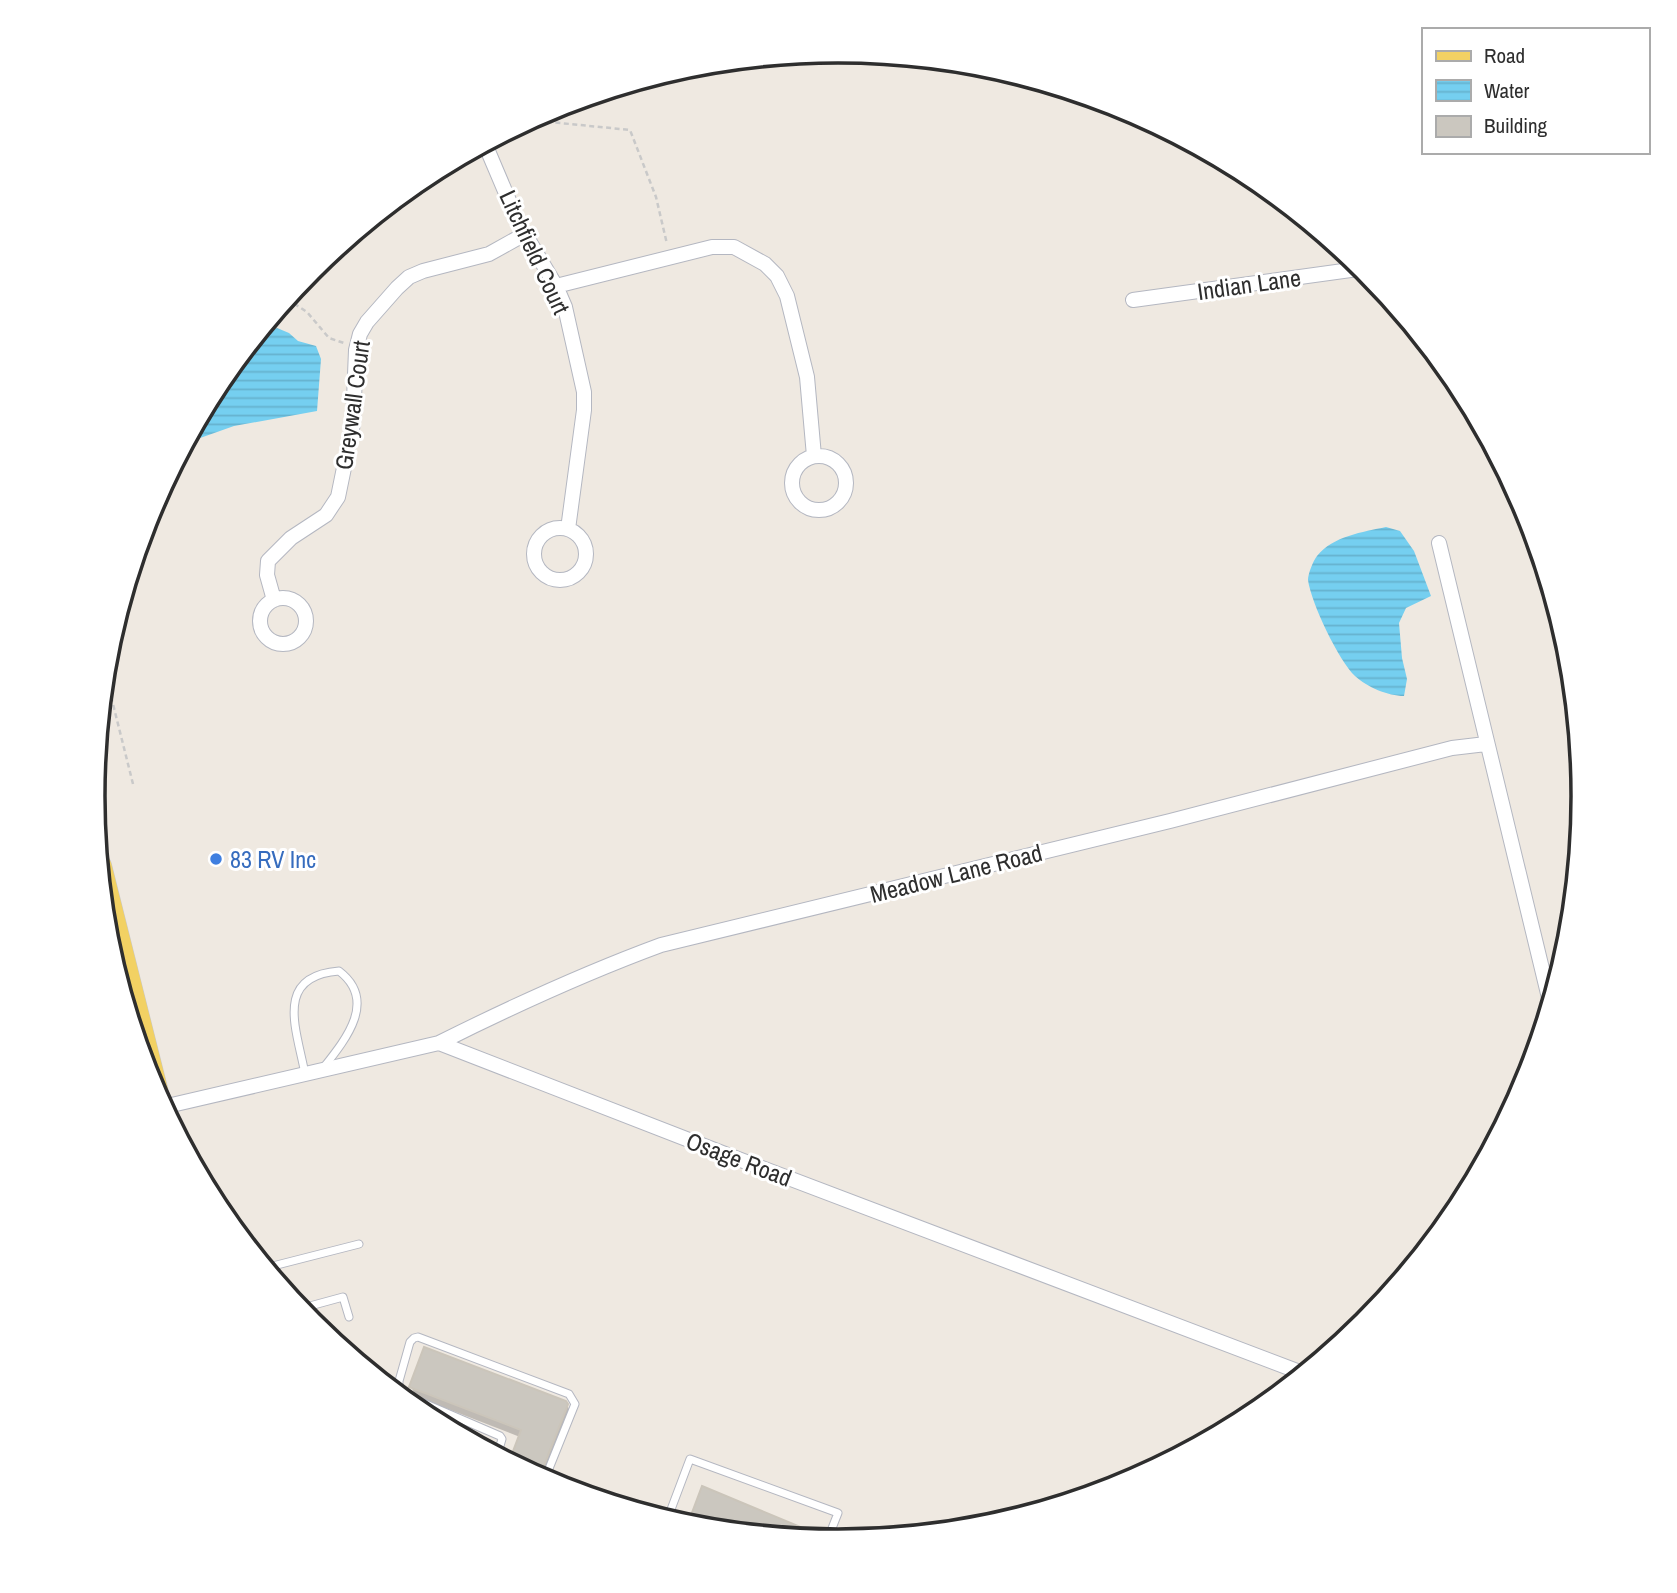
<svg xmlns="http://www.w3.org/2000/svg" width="1677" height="1593" viewBox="0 0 1677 1593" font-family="'Archivo Narrow',sans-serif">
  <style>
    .water { fill: url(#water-rules) }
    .shadow { fill: #0003 }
    .building { fill: #cbc7bf; stroke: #cbc5ba; stroke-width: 2 }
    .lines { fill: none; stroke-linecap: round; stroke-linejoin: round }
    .service-casing { stroke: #b4b7c1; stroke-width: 9 }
    .minor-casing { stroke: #b4b7c1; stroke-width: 16 }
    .primary-casing { stroke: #c9c9c9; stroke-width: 24 }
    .path { stroke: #c9c9c9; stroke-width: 2.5; stroke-dasharray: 5 3.5; stroke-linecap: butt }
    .service { stroke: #fff; stroke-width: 7 }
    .minor { stroke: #fff; stroke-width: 14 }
    .primary { stroke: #f2d163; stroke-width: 23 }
    .shop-dot { fill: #3f7fe0; stroke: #fff; stroke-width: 2.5 }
    .labels { text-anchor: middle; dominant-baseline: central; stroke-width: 6; stroke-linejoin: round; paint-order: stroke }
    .street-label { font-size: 24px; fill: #2e2e2e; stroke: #fff }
    .shop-label { font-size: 24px; fill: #366cbe; stroke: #fff; text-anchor: start }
    .rim { fill: none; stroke: #2e2e2e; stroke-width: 3.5 }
  </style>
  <defs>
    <pattern id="water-rules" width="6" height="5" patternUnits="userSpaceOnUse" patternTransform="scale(1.75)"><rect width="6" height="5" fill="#75cff0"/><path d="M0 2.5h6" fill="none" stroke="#66b2ce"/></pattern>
  </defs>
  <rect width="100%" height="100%" fill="#efe9e1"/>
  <!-- water -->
  <path class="water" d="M 277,328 L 289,333 L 298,341 L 316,346 L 321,359 L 317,411 L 234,426 L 186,443 C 209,400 230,351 277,328 Z
    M 1386,527 L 1400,531 L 1414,551 L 1431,596 L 1406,608 L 1399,623 L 1402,658 L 1407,679 L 1404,696 C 1388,696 1367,687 1355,676 C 1339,661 1311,603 1308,580 C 1308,574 1313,561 1317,556 C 1333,536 1363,532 1386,527 Z"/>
  <!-- shadow -->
  <path class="shadow" d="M 318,1320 L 321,1324 L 324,1335 L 310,1322 Z
    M 411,1387 L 565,1402 L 573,1416 L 547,1482 L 510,1463 L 520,1437 L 417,1397 Z
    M 703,1488 L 814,1540 L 689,1527 Z"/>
  <!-- building -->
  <path class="building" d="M 424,1347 L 566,1401 L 568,1404 L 539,1478 L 509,1462 L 521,1430 L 409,1387 Z
    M 702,1486 L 822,1536 L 821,1541 L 687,1526 Z"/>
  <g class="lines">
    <!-- service casing -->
    <g class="service-casing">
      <path id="service" d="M 305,1074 C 297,1030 273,976 339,971 C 377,1000 347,1038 324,1067
        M 265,1268 L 359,1244
        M 299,1309 L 343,1297 L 349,1317
        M 398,1392 L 500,1436 L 502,1439 L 497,1456
        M 399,1396 L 399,1381 L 410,1342 L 414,1338 L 418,1337 L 569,1394 L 575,1404 L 544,1481
        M 667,1520 L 690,1459 L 838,1513 L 827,1541"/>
    </g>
    <!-- minor casing -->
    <g class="minor-casing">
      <path id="minor" d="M 485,144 L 519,224 L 556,286 L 565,307 L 584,392 L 584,410 L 568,529
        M 556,286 L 712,247 L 734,247 L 765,264 L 777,276 L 787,296 L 807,377 L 814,456
        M 1133,300 L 1365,268
        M792 483a27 27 0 1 1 54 0a27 27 0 1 1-54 0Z
        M534 554a26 26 0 1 1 52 0a26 26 0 1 1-52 0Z
        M 1439,543 L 1551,1006
        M260 621a23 23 0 1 1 46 0a23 23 0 1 1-46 0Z
        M 274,600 L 267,575 L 268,561 L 291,538 L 326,515 L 338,497 L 353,424 L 356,350 L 360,334 L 367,322 L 397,288 L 409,277 L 423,271 L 489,254 L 525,234
        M 439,1043 C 511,1007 585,973 661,945 L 1170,821 L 1452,748 L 1486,744
        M 163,1107 L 439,1043 L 725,1154 L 1305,1374"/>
    </g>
    <!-- primary casing -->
    <g class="primary-casing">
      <path id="primary" d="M 100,866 L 158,1097"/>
    </g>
    <!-- path -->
    <path class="path" d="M 530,120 L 630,130 L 656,197 L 667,244
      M 287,299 L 307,312 L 329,338 L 344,343
      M 105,672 L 133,784"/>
    <!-- service -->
    <use href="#service" class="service"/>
    <!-- minor -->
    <use href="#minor" class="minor"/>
    <!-- primary -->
    <use href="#primary" class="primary"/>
  </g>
  <!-- markers -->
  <circle class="shop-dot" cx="216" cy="859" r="7"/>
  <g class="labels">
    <!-- street labels -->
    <g class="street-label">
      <text transform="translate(535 252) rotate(65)">Litchfield Court</text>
      <text transform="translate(1249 284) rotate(-8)">Indian Lane</text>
      <text transform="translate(352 405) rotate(-82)">Greywall Court</text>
      <text transform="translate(956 873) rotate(-14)">Meadow Lane Road</text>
      <text transform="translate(739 1159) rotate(21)">Osage Road</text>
    </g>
    <!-- shop labels -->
    <g class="shop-label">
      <text x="230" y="859">83 RV Inc</text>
    </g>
  </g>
  <!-- crop -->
  <path d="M0 0H1677V1593H0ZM105 796a733 733 0 1 1 1466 0a733 733 0 1 1-1466 0Z" fill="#fff" fill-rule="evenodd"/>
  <path class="rim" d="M105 796a733 733 0 1 1 1466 0a733 733 0 1 1-1466 0Z"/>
  <!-- legend -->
  <rect x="1422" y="28" width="228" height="126" fill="#ffffff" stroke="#ababab" stroke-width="2"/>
  <rect x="1436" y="51" width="35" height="10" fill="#f2d163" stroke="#ababab" stroke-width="2"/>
  <text x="1484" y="63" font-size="21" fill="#2e2e2e">Road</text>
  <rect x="1436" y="80" width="35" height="21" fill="url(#water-rules)" stroke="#ababab" stroke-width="2"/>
  <text x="1484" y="98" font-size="21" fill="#2e2e2e">Water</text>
  <rect x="1436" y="116" width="35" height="21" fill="#cbc7bf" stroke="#ababab" stroke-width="2"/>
  <text x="1484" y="133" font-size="21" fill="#2e2e2e">Building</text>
</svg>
